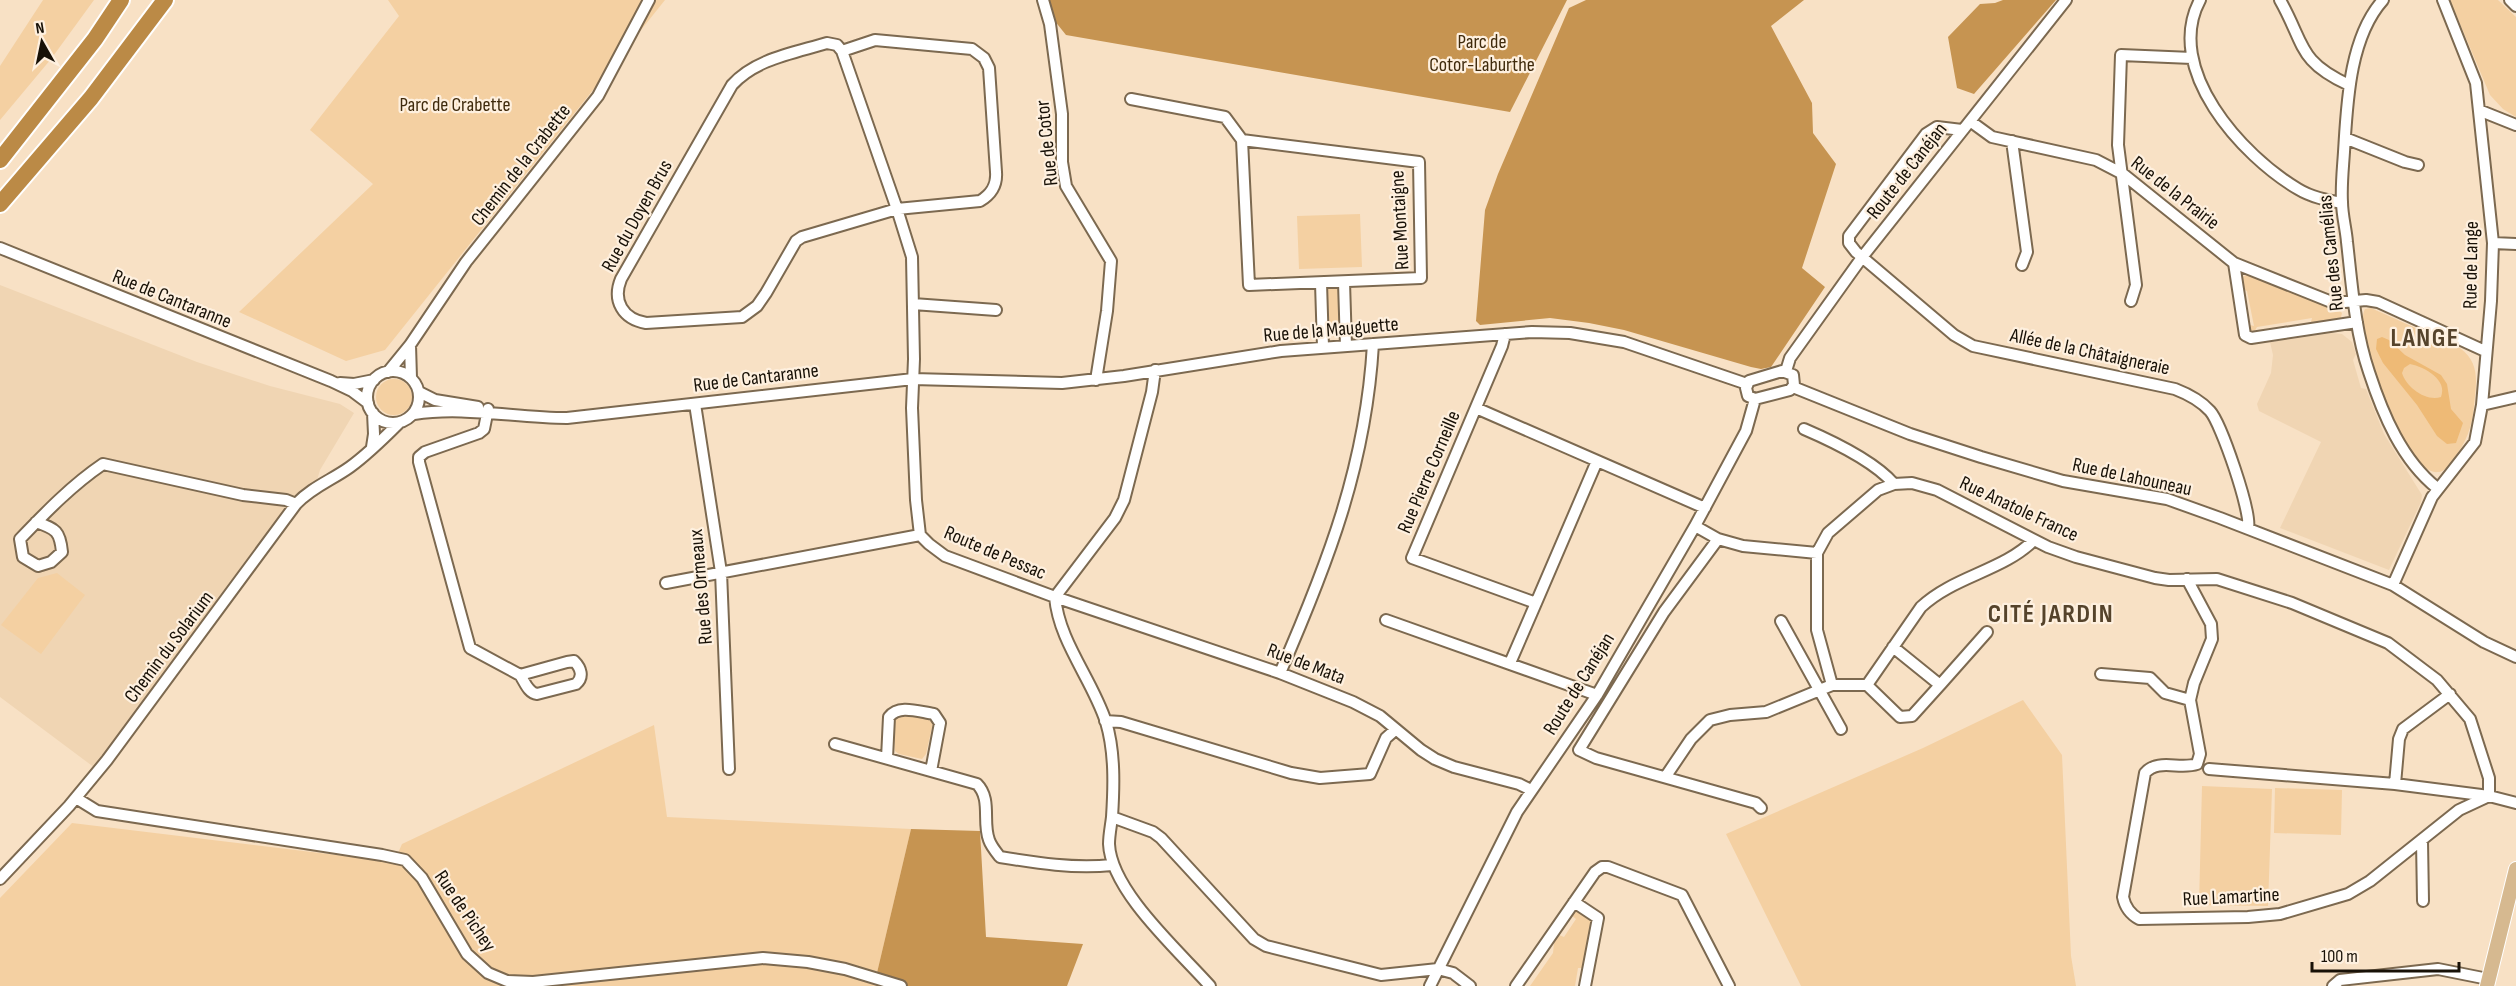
<svg xmlns="http://www.w3.org/2000/svg" width="2516" height="986" viewBox="0 0 2516 986" font-family="'Sofia Sans Condensed',sans-serif">
  <style>
    .built { fill: #f0d5b3 }
    .green { fill: #f4d0a2 }
    .forest { fill: #c69451 }
    .water { fill: #eeba76; fill-rule: evenodd }
    .lines { fill: none; stroke-linecap: round; stroke-linejoin: round }
    .minor-casing { stroke: #7c6950; stroke-width: 14 }
    .major-casing { stroke: #fff; stroke-width: 16 }
    .highway-casing { stroke: #fff; stroke-width: 20 }
    .minor { stroke: #fff; stroke-width: 10 }
    .major { stroke: #d6b990; stroke-width: 14 }
    .highway { stroke: #bb8a46; stroke-width: 16 }
    .labels { text-anchor: middle; dominant-baseline: central; stroke-width: 4.5; stroke-linejoin: round; paint-order: stroke }
    .park-label { font-size: 20px; fill: #3f2a0c; stroke: #fef0df }
    .street-label { font-size: 20px; fill: #181107; stroke: #fef0df }
    .district-label { font-size: 26px; font-weight: bold; letter-spacing: 1.5px; fill: #55432b; stroke: #fef0df }
  </style>
  <rect width="100%" height="100%" fill="#f8e1c5"/>
  <!-- built -->
  <path class="built" d="M 0,285 L 197,362 L 270,386 L 340,404 L 354,413 L 320,470 L 315,487 L 99,771 L 0,697 Z
    M 2332,333 L 2342,334 L 2352,342 L 2356,354 L 2353,360 L 2361,388 L 2366,389 L 2384,434 L 2422,495 L 2421,502 L 2389,570 L 2280,528 L 2321,442 L 2259,411 L 2257,404 L 2271,373 L 2273,355 L 2270,342 Z"/>
  <!-- green -->
  <path class="green" d="M 43,0 L 94,0 L 51,59 L 0,120 L 0,66 Z
    M 388,0 L 665,0 L 385,350 L 346,361 L 239,312 L 373,184 L 310,130 L 399,16 Z
    M 2450,0 L 2498,0 L 2516,17 L 2516,117 L 2503,109 L 2490,95 Z
    M 1360,214 L 1362,267 L 1299,269 L 1297,216 Z
    M 2249,274 L 2339,310 L 2342,313 L 2340,321 L 2310,326 L 2312,318 L 2257,327 L 2253,334 L 2250,334 L 2246,324 L 2254,326 L 2247,291 L 2240,288 L 2240,278 Z
    M 1328,287 L 1336,287 L 1339,290 L 1341,334 L 1338,337 L 1327,336 L 1325,292 Z
    M 2371,308 L 2460,348 C 2481,364 2476,383 2474,406 C 2472,428 2466,443 2452,461 C 2448,465 2445,472 2438,472 C 2406,477 2351,334 2365,309 Z
    M376 397a18 18 0 1 1 36 0a18 18 0 1 1-36 0Z
    M 57,573 L 85,595 L 41,654 L 1,625 L 38,578 Z
    M 2023,700 L 2062,755 L 2071,956 L 2076,986 L 1801,986 L 1726,834 L 1923,748 Z
    M 902,715 L 927,718 L 933,723 L 926,754 L 922,759 L 899,754 L 895,751 L 893,723 L 898,716 Z
    M 654,725 L 667,817 L 911,829 L 876,977 L 902,986 L 0,986 L 0,898 L 72,823 L 394,862 L 402,844 Z
    M 2202,786 L 2272,789 L 2268,906 L 2199,905 Z
    M 2275,788 L 2342,790 L 2341,835 L 2274,833 Z
    M 1575,910 L 1580,911 L 1593,921 L 1585,968 L 1578,968 L 1575,986 L 1530,986 L 1553,953 L 1554,943 L 1559,935 L 1564,937 L 1576,919 L 1571,915 Z"/>
  <!-- forest -->
  <path class="forest" d="M 1038,0 L 1567,0 L 1510,112 L 1066,35 Z
    M 1586,0 L 1804,0 L 1771,26 L 1812,103 L 1813,133 L 1836,164 L 1802,268 L 1825,287 L 1771,367 L 1761,369 L 1751,367 L 1624,330 L 1589,323 L 1550,318 L 1480,325 L 1476,321 L 1485,210 L 1498,174 L 1569,8 Z
    M 2003,0 L 2056,0 L 1974,94 L 1957,88 L 1948,37 L 1980,4 L 1995,3 Z
    M 911,829 L 980,831 L 986,937 L 1083,944 L 1067,986 L 901,986 L 876,977 Z"/>
  <!-- water -->
  <path class="water" d="M 2382,337 L 2389,340 L 2405,355 L 2441,375 L 2447,384 L 2451,409 L 2463,423 L 2456,443 L 2447,444 L 2437,436 L 2417,405 L 2383,363 L 2376,349 L 2377,339 ZM 2410,364 C 2425,367 2448,380 2441,397 C 2426,402 2406,387 2402,373 L 2404,368 Z"/>
  <g class="lines">
    <!-- minor casing -->
    <g class="minor-casing">
      <path id="minor" d="M 1043,0 L 1050,24 L 1062,114 L 1062,162 L 1066,186 L 1111,261 L 1107,311 L 1096,380
        M 2200,0 C 2163,69 2242,156 2298,189 C 2311,197 2326,200 2342,203
        M 2280,0 C 2305,44 2297,61 2349,85
        M 2383,0 C 2349,38 2347,104 2344,152 C 2343,168 2341,185 2342,202 C 2342,215 2346,229 2347,242 C 2352,286 2355,331 2369,372 C 2383,415 2402,460 2437,488
        M 2510,0 L 2516,6
        M 842,51 L 875,40 L 972,49 L 984,58 L 989,68 L 996,172 C 997,185 992,194 980,201 L 897,209 L 802,237 L 796,241 L 766,293 L 757,306 L 742,317 L 646,323 C 623,319 612,301 621,279 L 732,85 C 755,59 794,53 827,43 L 837,45 L 842,51 L 897,209 L 912,257 L 914,359 L 912,408 L 916,500 L 920,535 L 929,544 L 945,556 L 1055,597 L 1280,673 L 1353,702 L 1380,716 L 1421,750 L 1435,759 L 1454,767 L 1519,784 L 1531,790
        M 1131,99 L 1225,117 L 1242,140 L 1249,285 L 1421,278 L 1419,162 L 1242,140
        M 2481,111 L 2516,125
        M 1970,121 L 1992,137 L 2096,160 L 2123,174 L 2234,263 L 2334,303 L 2366,300 L 2378,302 L 2485,351
        M 1962,130 L 1937,127 L 1926,134 L 1849,236 L 1849,243 L 1856,252 L 1954,335 L 1973,346 L 2175,389 C 2188,394 2200,400 2210,411 C 2221,423 2252,513 2248,528
        M 2345,138 L 2405,162 L 2418,165
        M 2012,141 L 2027,252 L 2022,265
        M 2493,243 L 2516,244
        M 0,248 L 331,381 L 352,391 L 368,403
        M 2234,263 L 2245,335 L 2251,338 L 2357,322
        M 1344,282 L 1346,346
        M 1321,283 L 1323,347
        M 2131,301 L 2136,285 L 2118,145 L 2121,55 L 2192,58
        M 913,304 L 996,310
        M 1505,334 L 1502,346 L 1412,558 L 1536,603 L 1597,461
        M 410,345 L 411,378
        M367 397a26 26 0 1 1 52 0a26 26 0 1 1-52 0Z
        M 1782,371 L 1793,375 L 1794,385 L 1790,390 L 1755,399 L 1748,396 L 1746,388 L 1749,381 Z
        M 1786,371 L 1790,358 L 1863,256 L 2066,0
        M 388,372 L 410,345 L 466,262 L 598,96 L 649,0
        M 340,383 L 354,384 L 374,380
        M 1793,387 L 1910,434 L 1981,457 L 2063,481 L 2167,499 L 2220,518 L 2393,585 L 2484,642 L 2516,657
        M 419,392 L 435,400 L 478,407
        M 695,404 L 721,572 L 729,769
        M 2482,405 L 2516,397
        M 1476,408 L 1705,508
        M 488,409 L 484,429 L 479,433 L 425,452 L 419,457 L 419,462 L 470,648 L 520,675 L 567,662 L 574,661 C 581,668 584,677 576,684 L 537,694 C 528,693 525,682 520,675
        M 414,414 C 464,406 516,418 567,418 L 913,379 L 1062,383 L 1124,376 L 1281,351 L 1532,332 L 1570,333 L 1624,342 L 1747,384
        M 1804,429 C 1832,441 1874,461 1894,484
        M 372,447 L 374,434 L 373,413
        M 36,522 C 56,529 60,531 62,552 L 51,562 L 38,566 L 23,557 L 20,539 C 46,512 72,485 103,464 L 243,495 L 286,500 L 296,504
        M 1695,526 L 1718,539 L 1743,546 L 1817,553
        M 1718,539 L 1664,612 L 1579,750 L 1596,758 L 1756,803 L 1761,808
        M 2187,579 L 2211,624 L 2212,639 L 2194,683 L 2190,700 L 2200,754 L 2197,764 C 2180,770 2158,758 2145,773 L 2123,897 C 2125,907 2130,914 2139,919 L 2248,917 L 2280,914 L 2348,894 L 2370,881 L 2459,810 L 2489,796
        M 666,583 L 920,535
        M 2393,585 L 2432,497 L 2475,442 L 2482,405 L 2491,301 L 2493,243 L 2476,83 L 2443,0
        M 1055,597 C 1059,642 1092,679 1106,722 C 1115,752 1114,786 1112,817 C 1111,826 1109,835 1109,844 C 1111,891 1179,951 1210,986
        M 1055,597 L 1115,518 L 1124,500 L 1152,392 L 1155,370
        M 1386,620 L 1597,695
        M 1781,621 L 1841,729
        M 1510,663 L 1536,603
        M 1280,673 C 1328,563 1366,465 1373,344
        M 2101,674 L 2150,678 L 2165,693 L 2190,700
        M 1832,685 L 1817,630 L 1817,553 L 1828,533 L 1878,490 L 1894,484 L 1912,483 L 1937,490 L 2048,547 L 2076,557 L 2155,578 L 2169,580 L 2217,579 L 2292,603 L 2388,643 L 2437,680 L 2470,719 L 2489,778 L 2489,796 L 2516,803
        M 1867,685 L 1900,717 L 1912,716 L 1940,685 L 1893,647
        M 1940,685 L 1987,632
        M 1105,721 L 1121,722 L 1291,773 L 1320,778 L 1370,774 L 1386,738 L 1395,730
        M 835,744 L 977,784 C 992,799 982,822 989,840 C 991,846 996,852 1000,857 C 1037,863 1074,869 1112,865
        M 887,758 L 889,717 C 899,704 919,712 934,714 L 940,723 L 931,771
        M 2209,769 L 2395,784 L 2489,796
        M 1666,776 L 1691,739 L 1710,720 L 1730,715 L 1766,712 L 1832,685 L 1867,685 L 1921,607 C 1954,576 2003,571 2034,540
        M 2395,784 L 2399,739 L 2403,729 L 2450,694
        M 76,798 L 97,811 L 382,855 L 405,860 L 422,878 L 467,954 L 488,973 L 507,981 L 533,982 L 763,958 L 808,962 L 845,969 L 901,986
        M 1112,817 L 1153,832 L 1161,838 L 1254,939 L 1266,946 L 1381,975 L 1438,969 L 1453,973 L 1470,986
        M 2422,841 L 2423,901
        M 0,879 L 69,806 L 107,760 L 296,504 C 312,487 332,480 350,467 C 368,454 384,438 399,423
        M 1574,902 L 1598,918 L 1585,986
        M 1430,986 L 1517,812 L 1597,695 L 1695,526 L 1746,431 L 1755,399
        M 1516,986 L 1595,872 L 1602,867 L 1608,867 L 1682,895 L 1729,986
        M 2333,986 L 2340,980 L 2438,969 L 2488,979"/>
    </g>
    <!-- major casing -->
    <g class="major-casing">
      <path id="major" d="M 2487,986 L 2516,869"/>
    </g>
    <!-- highway casing -->
    <g class="highway-casing">
      <path id="highway" d="M 0,160 L 95,39 L 121,0
        M 0,204 L 91,98 L 165,0"/>
    </g>
    <!-- minor -->
    <use href="#minor" class="minor"/>
    <!-- major -->
    <use href="#major" class="major"/>
    <!-- highway -->
    <use href="#highway" class="highway"/>
  </g>
  <g class="labels">
    <!-- park labels -->
    <g class="park-label">
      <text x="1482" y="42">Parc de<tspan x="1482" dy="23">Cotor-Laburthe</tspan></text>
      <text x="455" y="105">Parc de Crabette</text>
    </g>
    <!-- street labels -->
    <g class="street-label">
      <text transform="translate(1047 143) rotate(-96)">Rue de Cotor</text>
      <text transform="translate(521 165) rotate(-52)">Chemin de la Crabette</text>
      <text transform="translate(1907 171) rotate(-52)">Route de Canéjan</text>
      <text transform="translate(2175 193) rotate(38)">Rue de la Prairie</text>
      <text transform="translate(637 216) rotate(-61)">Rue du Doyen Brus</text>
      <text transform="translate(1400 220) rotate(-93)">Rue Montaigne</text>
      <text transform="translate(2331 253) rotate(-96)">Rue des Camélias</text>
      <text transform="translate(2471 265) rotate(-89)">Rue de Lange</text>
      <text transform="translate(172 299) rotate(22)">Rue de Cantaranne</text>
      <text transform="translate(1331 330) rotate(-5)">Rue de la Mauguette</text>
      <text transform="translate(2090 352) rotate(12)">Allée de la Châtaigneraie</text>
      <text transform="translate(756 378) rotate(-7)">Rue de Cantaranne</text>
      <text transform="translate(1429 472) rotate(-67)">Rue Pierre Corneille</text>
      <text transform="translate(2132 477) rotate(12)">Rue de Lahouneau</text>
      <text transform="translate(2019 509) rotate(25)">Rue Anatole France</text>
      <text transform="translate(995 553) rotate(23)">Route de Pessac</text>
      <text transform="translate(701 587) rotate(-95)">Rue des Ormeaux</text>
      <text transform="translate(169 647) rotate(-53)">Chemin du Solarium</text>
      <text transform="translate(1306 664) rotate(21)">Rue de Mata</text>
      <text transform="translate(1579 684) rotate(-58)">Route de Canéjan</text>
      <text transform="translate(2231 897) rotate(-3)">Rue Lamartine</text>
      <text transform="translate(465 911) rotate(56)">Rue de Pichey</text>
    </g>
    <!-- district labels -->
    <g class="district-label">
      <text x="2425" y="338">LANGE</text>
      <text x="2051" y="614">CITÉ JARDIN</text>
    </g>
  </g>
  <!-- north arrow -->
  <g transform="translate(42 42) rotate(351)" stroke="#fef0df" stroke-width="4.5" paint-order="stroke">
  <path d="M0-4.5L10 22L0 15L-10 22Z" fill="#181107"/>
  <text y="-9" font-size="16" font-weight="bold" text-anchor="middle" fill="#181107">N</text>
  </g>
  <!-- scale -->
  <path d="M2312 962v9h147v-9" fill="none" stroke="#181107" stroke-width="3"/>
  <text x="2321" y="962" font-size="18" fill="#181107" stroke="#fef0df" stroke-width="4.5" paint-order="stroke">100 m</text>
</svg>
